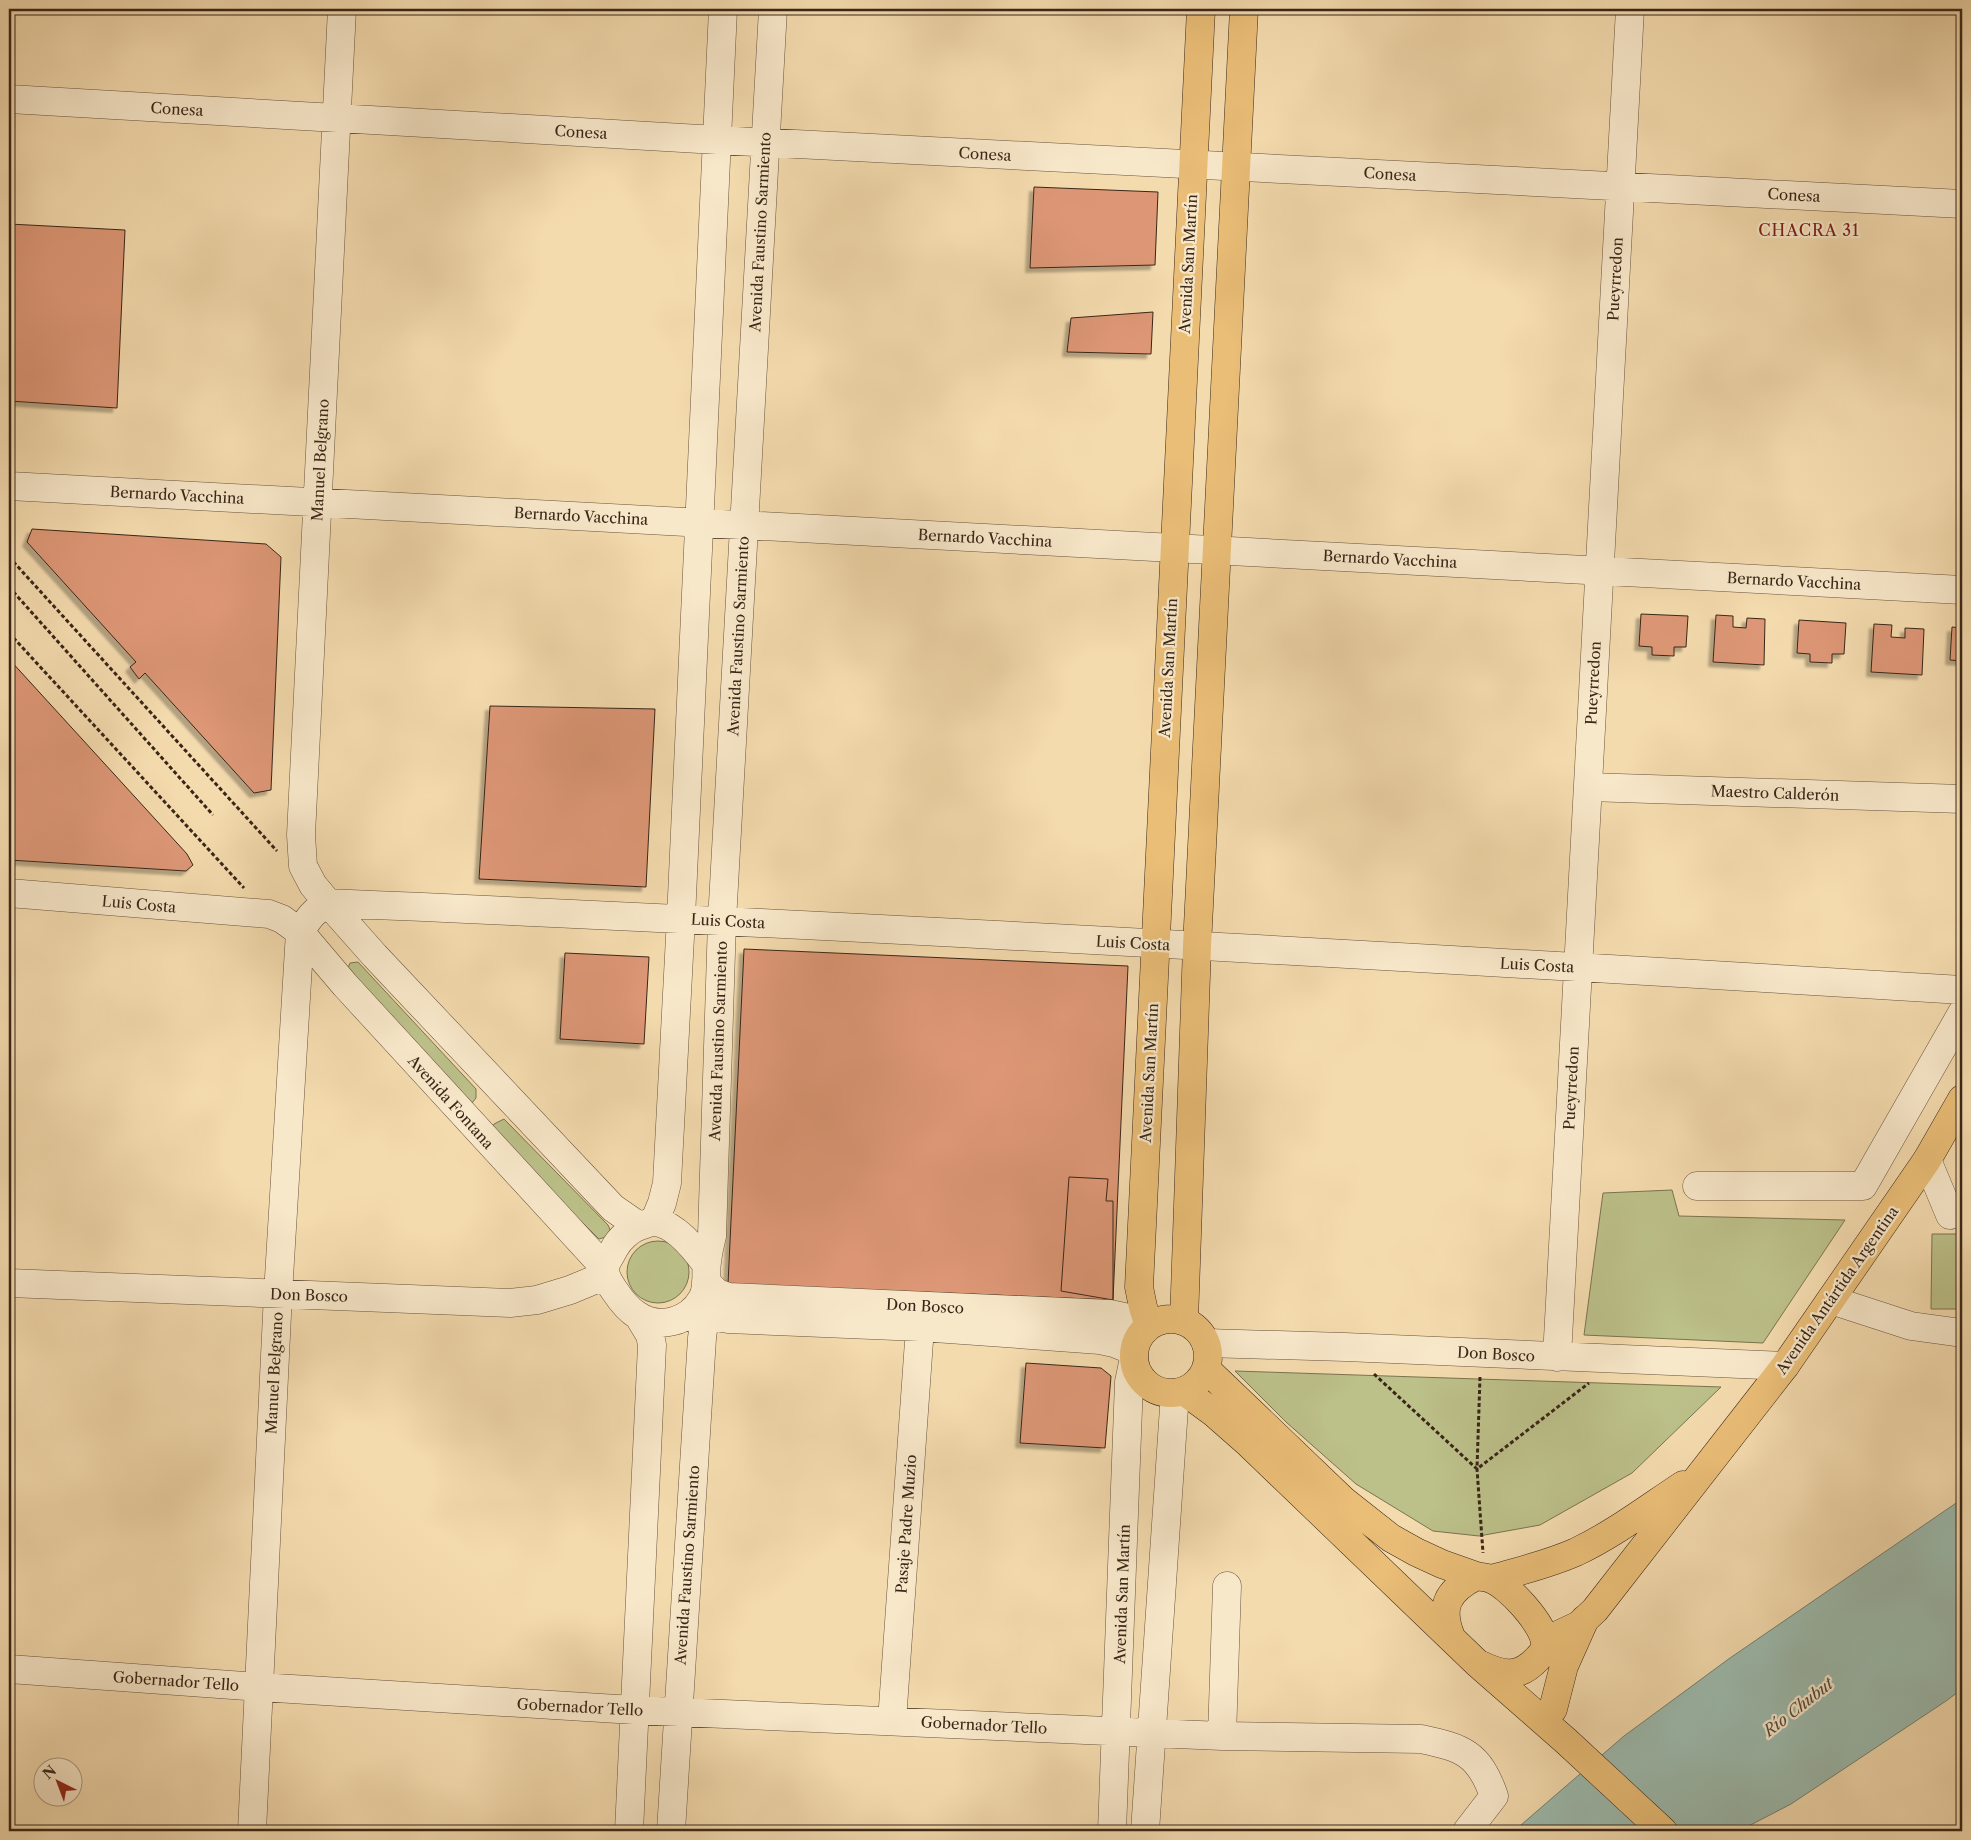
<svg xmlns="http://www.w3.org/2000/svg" width="1971" height="1840" viewBox="0 0 1971 1840" font-family="'Libre Caslon Text',serif">
  <style>
    .green { fill: #bcc089; stroke: #7a7350 }
    .water { fill: #9cbbae; stroke: #747f72 }
    .building { fill: #dd9776; stroke: #392618; filter: url(#shadow) }
    .lines { fill: none; stroke-linecap: round; stroke-linejoin: round }
    .minor-casing { stroke: #68533e; stroke-width: 29 }
    .major-casing { stroke: #392618; stroke-width: 29 }
    .path { stroke: #392618; stroke-width: 3; stroke-dasharray: 4 2.5; stroke-linecap: butt }
    .minor { stroke: #f8e8ca; stroke-width: 28 }
    .major { stroke: #eabe77; stroke-width: 28 }
    .labels { text-anchor: middle; dominant-baseline: central; stroke-width: 4.5; stroke-linejoin: round; paint-order: stroke }
    .street-label { font-size: 15px; fill: #392618; stroke: #f8e8ca }
    .neighbourhood-label { font-size: 16px; letter-spacing: 1px; fill: #7a1f14; stroke: #f8e8ca }
    .water-label { font-size: 16px; font-style: italic; fill: #524b3e; stroke: #f8e8ca }
  </style>
  <defs>
    <filter id="shadow"><feDropShadow dx="-4.5" dy="4.5" stdDeviation="1" flood-color="#0004"/></filter>
  </defs>
  <rect width="100%" height="100%" fill="#f4dbae"/>
  <filter id="stains"><feTurbulence type="fractalNoise" baseFrequency=".004" numOctaves="4"/><feColorMatrix values="0 0 0 0 .2 0 0 0 0 .09 0 0 0 0 .02 0 0 0 .5 -.17"/></filter>
  <radialGradient id="worn" r=".72"><stop offset=".6" stop-color="#630" stop-opacity="0"/><stop offset="1" stop-color="#630" stop-opacity=".3"/></radialGradient>
  <!-- green -->
  <path class="green" d="M 358,962 L 476,1089 L 476,1098 L 472,1103 L 346,973 L 350,963 Z
    M 504,1119 L 608,1225 L 611,1232 L 606,1237 L 599,1239 L 491,1131 L 494,1124 Z
    M 1672,1190 L 1679,1216 L 1845,1220 L 1763,1343 L 1584,1335 L 1603,1193 Z
    M 1932,1234 L 1962,1234 L 1962,1309 L 1931,1309 Z
    M627 1272a31 31 0 1 1 62 0a31 31 0 1 1-62 0Z
    M 1235,1371 L 1721,1387 L 1632,1473 L 1540,1525 L 1479,1536 L 1433,1531 L 1356,1484 L 1286,1422 Z"/>
  <!-- water -->
  <path class="water" d="M 1962,1499 L 1962,1689 L 1946,1701 L 1791,1804 L 1739,1831 L 1514,1831 L 1624,1736 L 1730,1658 Z"/>
  <!-- building -->
  <path class="building" d="M 1034,187 L 1158,192 L 1155,265 L 1030,268 Z
    M 9,224 L 125,230 L 117,408 L 9,401 Z
    M 1153,312 L 1151,354 L 1067,352 L 1071,318 Z
    M 32,529 L 266,544 L 281,557 L 271,790 L 254,793 L 145,673 L 139,679 L 130,667 L 136,662 L 27,542 Z
    M 1641,614 L 1688,616 L 1686,647 L 1674,647 L 1674,656 L 1652,655 L 1652,647 L 1639,646 Z
    M 1716,615 L 1733,616 L 1733,627 L 1746,628 L 1747,618 L 1765,619 L 1764,665 L 1713,662 Z
    M 1799,620 L 1846,623 L 1844,654 L 1832,654 L 1832,663 L 1810,662 L 1810,654 L 1797,653 Z
    M 1874,624 L 1892,625 L 1891,637 L 1905,638 L 1905,628 L 1924,629 L 1922,675 L 1871,672 Z
    M 1952,627 L 1962,628 L 1962,661 L 1950,660 Z
    M 9,659 L 187,854 L 193,865 L 186,871 L 9,860 Z
    M 490,706 L 655,709 L 646,887 L 479,879 Z
    M 744,949 L 1128,966 L 1113,1300 L 728,1284 Z
    M 565,953 L 649,957 L 644,1044 L 560,1039 Z
    M 1069,1177 L 1108,1179 L 1106,1201 L 1113,1201 L 1113,1300 L 1061,1291 Z
    M 1026,1363 L 1101,1368 L 1111,1376 L 1105,1448 L 1020,1443 Z"/>
  <g class="lines">
    <!-- minor casing -->
    <g class="minor-casing">
      <path id="minor" d="M 342,9 L 301,835 L 303,866 L 313,885 L 328,903 L 375,956 L 613,1208 L 639,1226
        M 9,99 L 717,140 L 1962,204
        M 9,486 L 1962,590
        M 1588,787 L 1962,799
        M 9,893 L 269,914 L 282,919 L 300,932 L 345,985 L 605,1268
        M 1927,1160 L 1950,1215
        M 1697,1186 L 1863,1186 L 1962,1013
        M 654,1222 L 662,1203 L 667,1183 L 681,918 L 723,9
        M 706,1264 C 695,1249 674,1223 654,1222 C 650,1222 646,1224 643,1225 C 631,1228 619,1239 614,1249 C 611,1255 605,1263 605,1269 C 605,1277 610,1284 614,1290 C 620,1299 627,1309 637,1315 C 659,1330 689,1322 702,1299 C 709,1287 705,1274 707,1262 C 708,1253 710,1244 712,1236 L 722,921 L 773,9
        M 706,1282 L 717,1293 L 728,1297 L 1110,1314 L 1124,1317 L 1146,1329
        M 9,1283 L 510,1303 L 537,1300 L 570,1290 L 606,1275
        M 1831,1300 L 1911,1326 L 1962,1333
        M 690,1313 L 728,1319 L 920,1327 L 1100,1340 L 1114,1343 L 1134,1351
        M 1206,1343 L 1345,1347 L 1785,1366
        M 1557,1357 L 1630,9
        M 9,1669 L 259,1687 L 634,1710 L 1222,1736 L 1421,1739 C 1463,1748 1479,1753 1494,1796 L 1467,1831
        M 892,1721 L 920,1327
        M 1222,1736 L 1227,1586
        M 252,1831 L 278,1294 L 300,932 C 308,919 314,910 328,903 C 873,926 1418,957 1962,990
        M 629,1831 L 652,1345 L 650,1335 L 639,1317
        M 671,1831 L 702,1338 L 705,1315 L 703,1298
        M 1112,1831 L 1129,1382 L 1134,1358
        M 1145,1831 L 1175,1393"/>
    </g>
    <!-- major casing -->
    <g class="major-casing">
      <path id="major" d="M1134 1356a37 37 0 1 1 74 0a37 37 0 1 1-74 0Z
        M 1184,1321 L 1197,946 L 1244,9
        M 1149,1326 L 1143,1307 L 1139,1287 L 1201,9
        M 1206,1369 L 1344,1501 L 1391,1538 L 1416,1552 L 1442,1564 L 1476,1576
        M 1184,1391 L 1214,1413 L 1247,1442 L 1477,1663 L 1566,1741 L 1663,1831
        M 1492,1579 C 1520,1571 1549,1564 1576,1552 C 1614,1534 1648,1508 1683,1485
        M 1451,1637 C 1439,1607 1447,1591 1476,1576 C 1481,1577 1487,1577 1491,1579 C 1508,1585 1544,1624 1545,1643 C 1545,1650 1542,1654 1537,1659 C 1519,1678 1504,1676 1481,1665
        M 1545,1641 L 1579,1625 L 1595,1610 L 1785,1366 L 1927,1160 L 1962,1099
        M 1553,1709 L 1564,1666 L 1585,1619"/>
    </g>
    <!-- path -->
    <path class="path" d="M 9,557 L 277,851
      M 9,587 L 213,815
      M 9,633 L 244,888
      M 1374,1374 L 1477,1469 L 1589,1383
      M 1480,1377 L 1477,1469 L 1483,1553"/>
    <!-- minor -->
    <use href="#minor" class="minor"/>
    <!-- major -->
    <use href="#major" class="major"/>
  </g>
  <g class="labels">
    <!-- street labels -->
    <g class="street-label">
      <text transform="translate(177 109) rotate(3)">Conesa</text>
      <text transform="translate(581 132) rotate(3)">Conesa</text>
      <text transform="translate(985 154) rotate(3)">Conesa</text>
      <text transform="translate(1390 174) rotate(3)">Conesa</text>
      <text transform="translate(1794 195) rotate(3)">Conesa</text>
      <text transform="translate(760 232) rotate(-87)">Avenida Faustino Sarmiento</text>
      <text transform="translate(1188 264) rotate(-87)">Avenida San Martín</text>
      <text transform="translate(1615 279) rotate(-87)">Pueyrredon</text>
      <text transform="translate(320 460) rotate(-87)">Manuel Belgrano</text>
      <text transform="translate(177 495) rotate(3)">Bernardo Vacchina</text>
      <text transform="translate(581 516) rotate(3)">Bernardo Vacchina</text>
      <text transform="translate(985 538) rotate(3)">Bernardo Vacchina</text>
      <text transform="translate(1390 559) rotate(3)">Bernardo Vacchina</text>
      <text transform="translate(1794 581) rotate(3)">Bernardo Vacchina</text>
      <text transform="translate(738 636) rotate(-87)">Avenida Faustino Sarmiento</text>
      <text transform="translate(1168 668) rotate(-87)">Avenida San Martín</text>
      <text transform="translate(1593 683) rotate(-87)">Pueyrredon</text>
      <text transform="translate(1775 793) rotate(2)">Maestro Calderón</text>
      <text transform="translate(139 904) rotate(5)">Luis Costa</text>
      <text transform="translate(728 921) rotate(3)">Luis Costa</text>
      <text transform="translate(1133 943) rotate(3)">Luis Costa</text>
      <text transform="translate(1537 965) rotate(3)">Luis Costa</text>
      <text transform="translate(718 1041) rotate(-88)">Avenida Faustino Sarmiento</text>
      <text transform="translate(1149 1073) rotate(-87)">Avenida San Martín</text>
      <text transform="translate(1571 1088) rotate(-87)">Pueyrredon</text>
      <text transform="translate(451 1102) rotate(48)">Avenida Fontana</text>
      <text transform="translate(1837 1290) rotate(-55)">Avenida Antártida Argentina</text>
      <text transform="translate(309 1295) rotate(2)">Don Bosco</text>
      <text transform="translate(925 1306) rotate(3)">Don Bosco</text>
      <text transform="translate(1496 1354) rotate(3)">Don Bosco</text>
      <text transform="translate(274 1373) rotate(-87)">Manuel Belgrano</text>
      <text transform="translate(906 1524) rotate(-86)">Pasaje Padre Muzio</text>
      <text transform="translate(687 1565) rotate(-86)">Avenida Faustino Sarmiento</text>
      <text transform="translate(1122 1594) rotate(-88)">Avenida San Martín</text>
      <text transform="translate(176 1681) rotate(4)">Gobernador Tello</text>
      <text transform="translate(580 1707) rotate(3)">Gobernador Tello</text>
      <text transform="translate(984 1725) rotate(3)">Gobernador Tello</text>
    </g>
    <!-- neighbourhood labels -->
    <g class="neighbourhood-label">
      <text x="1809" y="230">CHACRA 31</text>
    </g>
    <!-- water labels -->
    <g class="water-label">
      <text transform="translate(1798 1707) rotate(-38)">Río Chubut</text>
    </g>
  </g>
  <!-- margin -->
  <rect width="1971" height="1840" fill="none" stroke="#f4dbae" stroke-width="30"/>
  <rect x="10" y="10" width="1951" height="1820" fill="none" stroke="#392618" stroke-width="2.5"/>
  <rect x="15" y="15" width="1941" height="1810" fill="none" stroke="#392618"/>
  <!-- north arrow -->
  <g transform="translate(58 1782) rotate(318)"><circle r="24" fill="#f8e8ca" stroke="#ac9a83"/>
  <path d="M0-4L9 19L0 12L-9 19Z" fill="#8f2418"/>
  <text y="-8" font-size="14" font-weight="bold" text-anchor="middle" fill="#392618">N</text>
  </g>
  <rect width="100%" height="100%" filter="url(#stains)"/>
  <rect width="100%" height="100%" fill="url(#worn)"/>
</svg>
